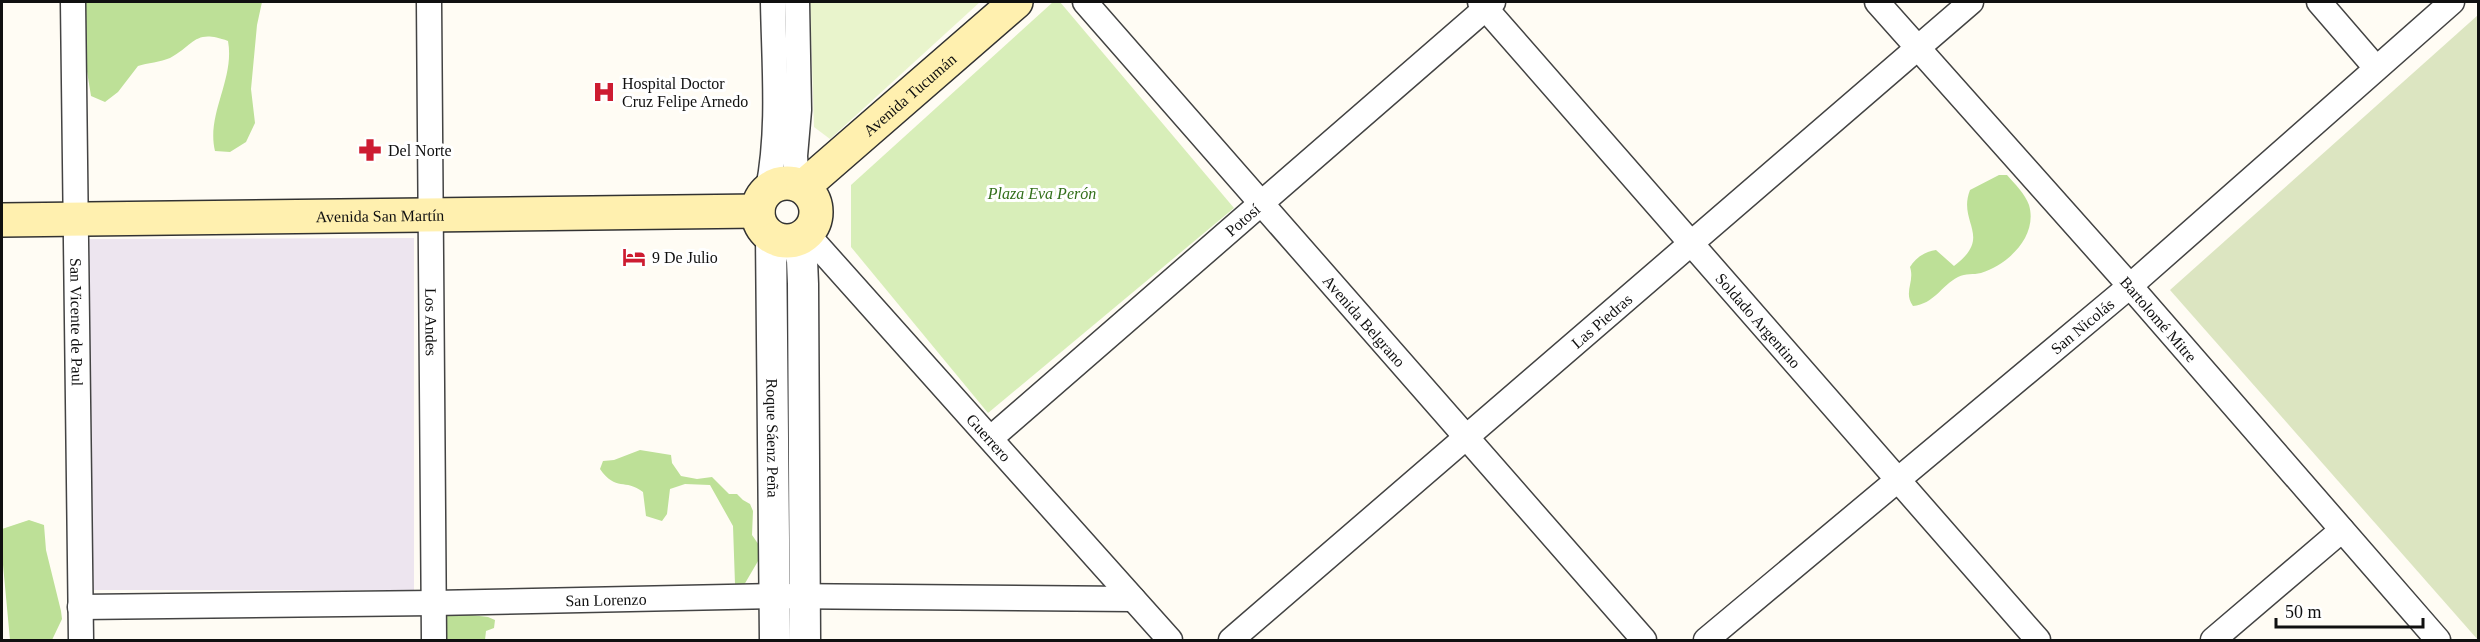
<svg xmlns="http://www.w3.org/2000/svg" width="2480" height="642" viewBox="0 0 2480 642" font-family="Georgia,serif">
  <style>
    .industrial { fill: #ede5ef }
    .green { fill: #d8eeb9 }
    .forest { fill: #bde097 }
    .cemetery { fill: #dce5c1 }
    .pitch { fill: #e9f4cc }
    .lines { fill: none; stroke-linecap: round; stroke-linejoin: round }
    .minor-casing { stroke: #434343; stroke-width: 27 }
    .tertiary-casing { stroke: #434343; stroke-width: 33 }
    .secondary-casing { stroke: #323232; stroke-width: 36 }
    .minor { stroke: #fff; stroke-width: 24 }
    .tertiary { stroke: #fff; stroke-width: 30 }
    .secondary { stroke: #fff0af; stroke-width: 33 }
    .labels { text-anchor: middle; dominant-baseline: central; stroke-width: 6; stroke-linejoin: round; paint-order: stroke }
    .poi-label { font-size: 16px; fill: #101010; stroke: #fff; text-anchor: start }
    .street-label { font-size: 16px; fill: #101010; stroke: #fff }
    .park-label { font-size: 16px; font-style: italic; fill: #326f1a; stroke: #fff }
  </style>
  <rect width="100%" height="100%" fill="#fffcf4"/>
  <!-- industrial -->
  <path class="industrial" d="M 414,238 L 414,590 L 87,590 L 87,239 Z"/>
  <!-- green -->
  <path class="green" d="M 1053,2 L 1060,2 L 1234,208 L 988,413 L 851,247 L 851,185 Z"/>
  <!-- forest -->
  <path class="forest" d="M 85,2 L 262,2 L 257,25 L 251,89 L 255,123 L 246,142 L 230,152 L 215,151 C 206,114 235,79 228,41 C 194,29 196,44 170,58 C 161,62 147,63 138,66 L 118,92 L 105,102 L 91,96 L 83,47 Z
    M 1999,175 L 2007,175 C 2015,184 2025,194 2029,205 C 2038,236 2009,264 1981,273 C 1973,275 1966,273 1958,277 C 1941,286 1934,304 1913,306 C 1903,292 1915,282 1910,267 C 1915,258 1926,251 1936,250 L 1954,266 C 1994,236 1957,223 1970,190 Z
    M 640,450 L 671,455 L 672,463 L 681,476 L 697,479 L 712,477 L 729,494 L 737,494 L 743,500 L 750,504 L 753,511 L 752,535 L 761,548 L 761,556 L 744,585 L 735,584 L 733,526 L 710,485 L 685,484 L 670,489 L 667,514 L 662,521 L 646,516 L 643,492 C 625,478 616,492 600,469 L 603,461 L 614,460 Z
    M 29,520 L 44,525 L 46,550 L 61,611 L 62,619 L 52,640 L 10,640 L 2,554 L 2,529 Z
    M 448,610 L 465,610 L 471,615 L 488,617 L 495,620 L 494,628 L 486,631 L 485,640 L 441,640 L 443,617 Z"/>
  <!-- cemetery -->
  <path class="cemetery" d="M 2478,15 L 2478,640 L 2170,290 Z"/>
  <!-- pitch -->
  <path class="pitch" d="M 810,2 L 980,2 L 830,139 L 814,127 Z"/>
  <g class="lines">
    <!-- minor casing -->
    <g class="minor-casing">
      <g id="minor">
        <path id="s1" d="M 73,2 L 81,640"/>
        <path id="s2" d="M 429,2 L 434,640"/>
        <path d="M 797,2 L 799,110 L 795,156 L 797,184"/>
        <path id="s3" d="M 1085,2 L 1644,640"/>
        <path id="s4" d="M 1480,2 L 2038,640"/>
        <path id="s5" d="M 1877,2 L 2130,286 L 2438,640"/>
        <path d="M 2319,2 L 2376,68"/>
        <path d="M 768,189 C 780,129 774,63 773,2"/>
        <path id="s6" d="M 807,234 L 1170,640"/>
        <path id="s7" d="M 991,438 L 1493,2"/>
        <path id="s8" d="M 80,607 L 434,603 L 775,596 L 1133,599"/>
        <path id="s9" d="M 1231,640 L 1971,2"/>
        <path id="s10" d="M 1706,640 L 2130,286 L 2452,2"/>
        <path d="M 2213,640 L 2342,530"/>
      </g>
    </g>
    <!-- tertiary casing -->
    <g class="tertiary-casing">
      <g id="tertiary">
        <path id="s11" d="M 771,236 L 775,640"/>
        <path d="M 796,240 L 802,260 L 803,284 L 805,640"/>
      </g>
    </g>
    <!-- secondary casing -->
    <g class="secondary-casing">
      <g id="secondary">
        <circle cx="787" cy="212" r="29"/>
        <path id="s12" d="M 803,187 L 1016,2"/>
        <path id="s13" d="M 2,220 L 758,211"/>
      </g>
    </g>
    <!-- minor -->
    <use href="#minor" class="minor"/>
    <!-- tertiary -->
    <use href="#tertiary" class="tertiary"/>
    <!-- secondary -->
    <use href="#secondary" class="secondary"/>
  </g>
  <!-- icons -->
  <defs>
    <g id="hospital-bare" transform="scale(1.8)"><path d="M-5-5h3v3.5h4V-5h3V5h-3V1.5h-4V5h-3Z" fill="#cd1c31" stroke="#fff" stroke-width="2.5" paint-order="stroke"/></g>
    <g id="pharmacy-bare" transform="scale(1.8)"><path d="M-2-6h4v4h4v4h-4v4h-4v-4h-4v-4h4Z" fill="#cd1c31" stroke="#fff" stroke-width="2.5" paint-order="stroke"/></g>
    <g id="hotel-bare" transform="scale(1.8)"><path d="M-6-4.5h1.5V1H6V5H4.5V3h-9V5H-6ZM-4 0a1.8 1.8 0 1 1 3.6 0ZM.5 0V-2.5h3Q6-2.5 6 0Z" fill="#cd1c31" stroke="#fff" stroke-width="2.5" paint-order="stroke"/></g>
  </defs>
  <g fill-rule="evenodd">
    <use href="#hospital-bare" x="604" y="92"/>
    <use href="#pharmacy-bare" x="370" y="150"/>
    <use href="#hotel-bare" x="634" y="257"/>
  </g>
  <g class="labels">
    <!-- poi labels -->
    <g class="poi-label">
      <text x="622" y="83">Hospital Doctor<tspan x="622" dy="18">Cruz Felipe Arnedo</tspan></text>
      <text x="388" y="150">Del Norte</text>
      <text x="652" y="257">9 De Julio</text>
    </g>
    <!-- street labels -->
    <g class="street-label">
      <text stroke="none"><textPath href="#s12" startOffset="141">Avenida Tucumán</textPath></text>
      <text stroke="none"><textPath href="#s13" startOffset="378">Avenida San Martín</textPath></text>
      <text stroke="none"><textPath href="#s7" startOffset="333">Potosí</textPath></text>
      <text stroke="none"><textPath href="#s4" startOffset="423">Soldado Argentino</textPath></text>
      <text stroke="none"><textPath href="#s5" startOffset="424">Bartolomé Mitre</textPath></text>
      <text stroke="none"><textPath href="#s1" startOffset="320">San Vicente de Paul</textPath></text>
      <text stroke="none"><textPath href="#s2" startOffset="320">Los Andes</textPath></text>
      <text stroke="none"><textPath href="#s3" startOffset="424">Avenida Belgrano</textPath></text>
      <text stroke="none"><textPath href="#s9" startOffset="489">Las Piedras</textPath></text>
      <text stroke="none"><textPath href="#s10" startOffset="490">San Nicolás</textPath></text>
      <text stroke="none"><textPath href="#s6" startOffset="273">Guerrero</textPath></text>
      <text stroke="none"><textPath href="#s11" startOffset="202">Roque Sáenz Peña</textPath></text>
      <text stroke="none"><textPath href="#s8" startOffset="526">San Lorenzo</textPath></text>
    </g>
    <!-- park labels -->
    <g class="park-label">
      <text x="1042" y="193">Plaza Eva Perón</text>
    </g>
  </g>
  <!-- border -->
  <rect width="2480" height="642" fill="none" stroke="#101010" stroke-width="6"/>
  <!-- scale -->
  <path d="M2276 618v9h147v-9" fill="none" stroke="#101010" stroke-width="3"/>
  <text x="2285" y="618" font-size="18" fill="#101010" stroke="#ffffff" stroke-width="4.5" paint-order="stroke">50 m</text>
</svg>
